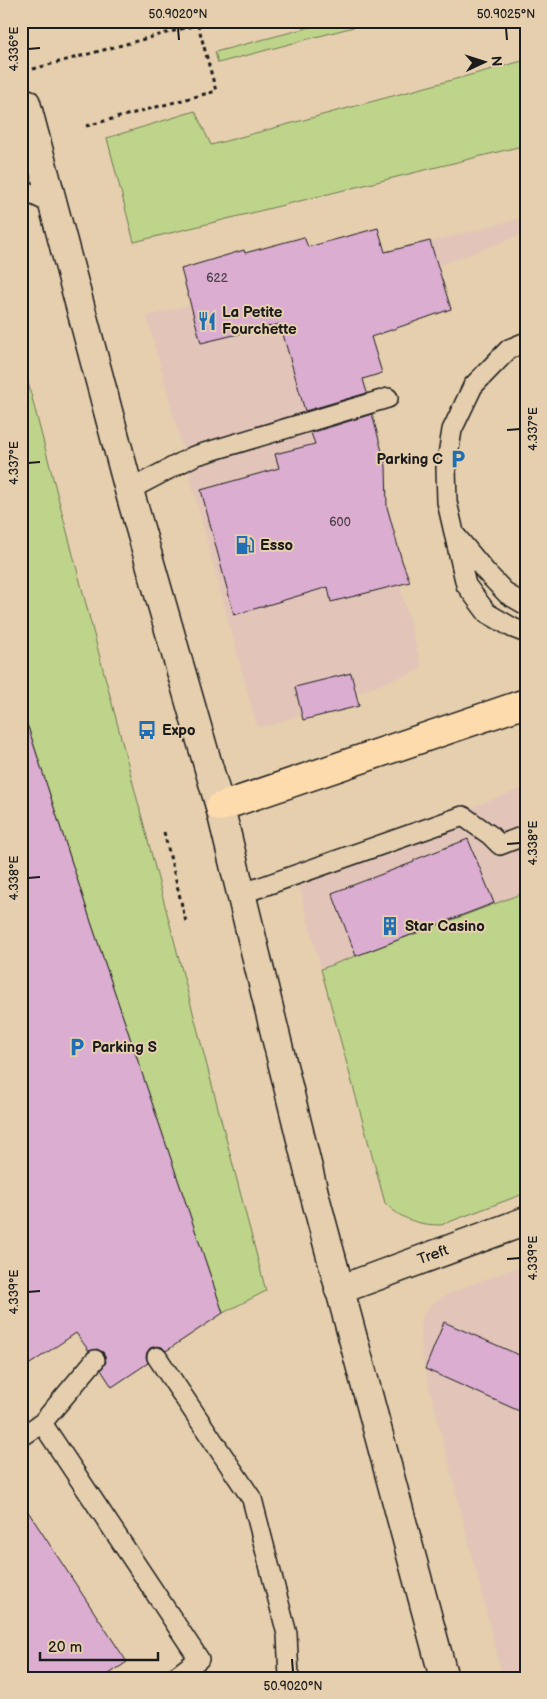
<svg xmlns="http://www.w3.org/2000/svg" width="547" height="1699" viewBox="0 0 547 1699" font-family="'Balsamiq Sans',sans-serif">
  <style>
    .built { fill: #e2c5b8 }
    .green { fill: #bed48a; stroke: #6d7853 }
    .building { fill: #daadd1; stroke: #1c1c1c }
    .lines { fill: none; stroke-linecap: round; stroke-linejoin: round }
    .service-casing { stroke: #1c1c1c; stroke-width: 22 }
    .minor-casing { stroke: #1c1c1c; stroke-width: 31 }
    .secondary-casing { stroke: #1c1c1c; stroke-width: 31 }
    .motorway-casing { stroke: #1c1c1c; stroke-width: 31 }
    .path { stroke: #1c1c1c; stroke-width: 3; stroke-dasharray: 4 4; stroke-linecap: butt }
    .service { stroke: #e5cfae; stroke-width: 19 }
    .minor { stroke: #e5cfae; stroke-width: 28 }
    .secondary { stroke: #e5cfae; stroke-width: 28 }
    .motorway { stroke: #fedbac; stroke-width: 28 }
    .ticks { fill: none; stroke: #1c1c1c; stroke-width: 2 }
    .labels { text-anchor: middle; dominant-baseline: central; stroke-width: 4; stroke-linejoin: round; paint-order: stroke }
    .number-label { font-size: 12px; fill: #4c4049 }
    .poi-label { font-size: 15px; font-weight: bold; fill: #1c1c1c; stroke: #e5cfae; text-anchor: start }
    .street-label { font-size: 15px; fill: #1c1c1c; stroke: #e5cfae }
    .neatline { fill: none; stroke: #1c1c1c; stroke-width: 2 }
    .ticks-label { font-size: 12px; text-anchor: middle; fill: #1c1c1c }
  </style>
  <rect width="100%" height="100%" fill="#e5cfae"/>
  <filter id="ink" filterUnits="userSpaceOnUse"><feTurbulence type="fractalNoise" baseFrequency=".02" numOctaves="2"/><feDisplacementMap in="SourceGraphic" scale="10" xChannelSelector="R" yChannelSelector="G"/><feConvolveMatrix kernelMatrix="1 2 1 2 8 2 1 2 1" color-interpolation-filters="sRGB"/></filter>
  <g filter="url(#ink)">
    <!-- built -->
    <path class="built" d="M 526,217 L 526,233 L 382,287 L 328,313 L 422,669 L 272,725 L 257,727 L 147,316 Z
      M 526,787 L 526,892 L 321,969 L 295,872 Z
      M 526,1264 L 526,1678 L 503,1678 L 425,1369 L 422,1352 L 421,1329 L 422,1317 L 430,1305 L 450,1293 Z"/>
    <!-- green -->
    <path class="green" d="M 334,21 L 376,21 L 218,63 L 215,52 Z
      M 526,60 L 526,145 L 134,242 L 107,138 L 195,111 L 211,145 Z
      M 21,356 L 266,1291 L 223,1313 L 91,922 L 21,705 Z
      M 526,892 L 526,1193 L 441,1225 C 418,1225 401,1219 385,1203 L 321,969 Z"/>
    <!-- building -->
    <path class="building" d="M 378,228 L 385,252 L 430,241 L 451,309 L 371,337 L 382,373 L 363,379 L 367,393 L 305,411 L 280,324 L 201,343 L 181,269 L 244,250 L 245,253 L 304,237 L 308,247 Z
      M 372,414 L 386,466 L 387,507 L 402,561 L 410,582 L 331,602 L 328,587 L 234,615 L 201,490 L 279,468 L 275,454 L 315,444 L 311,433 Z
      M 351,673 L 359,706 L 303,720 L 295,687 Z
      M 28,727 L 91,922 L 223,1313 L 166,1351 L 162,1347 L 157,1346 L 150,1348 L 147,1352 L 146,1357 L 148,1363 L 112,1387 L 101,1370 L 106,1362 L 105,1356 L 103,1352 L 97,1349 L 89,1351 L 76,1333 L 21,1370 L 21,728 Z
      M 468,839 L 494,903 L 356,956 L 332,893 L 414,862 L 414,860 Z
      M 444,1322 L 526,1358 L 526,1414 L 425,1369 Z
      M 21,1501 L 127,1662 L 103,1678 L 21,1678 Z"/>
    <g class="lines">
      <!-- service casing -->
      <g class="service-casing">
        <path id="service" d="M 21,189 L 52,204
          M 526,342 L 509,349 L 473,386 L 452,430 L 446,468 L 447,502 L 466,585 L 487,613 L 513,628 L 526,633
          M 129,490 L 194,456 L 388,398
          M 457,537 L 486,572 L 507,594 L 526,605
          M 241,894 L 463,816 L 490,835 L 500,845 L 526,835
          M 157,1357 L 252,1499 L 287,1634 L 289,1678
          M 42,1423 L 95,1360
          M 21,1437 L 42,1423 L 199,1659 L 174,1678"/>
      </g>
      <!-- minor casing -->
      <g class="minor-casing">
        <path id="minor" d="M 339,1290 L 526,1221"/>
      </g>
      <!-- secondary casing -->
      <g class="secondary-casing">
        <path id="secondary" d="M 26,103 L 129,490 L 220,807 L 314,1193 L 444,1678"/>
      </g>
      <!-- motorway casing -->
      <g class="motorway-casing">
        <path id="motorway" d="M 220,807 L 526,703"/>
      </g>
      <!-- path -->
      <path class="path" d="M 33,69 L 211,21
        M 86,126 L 216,91 L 197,21
        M 164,832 L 186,922"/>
      <!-- service -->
      <use href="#service" class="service"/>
      <!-- minor -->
      <use href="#minor" class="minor"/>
      <!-- secondary -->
      <use href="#secondary" class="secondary"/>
      <!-- motorway -->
      <use href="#motorway" class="motorway"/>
    </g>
  </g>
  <!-- ticks -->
  <path class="ticks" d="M 178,28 L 179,40M 506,28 L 507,40M 28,49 L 40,48M 507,430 L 520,429M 28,463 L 40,462M 507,844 L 520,843M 28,878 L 40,877M 507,1259 L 520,1258M 28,1292 L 40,1291M 292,1659 L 293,1672"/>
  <!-- icons -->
  <defs>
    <g id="restaurant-bare" transform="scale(1.5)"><path d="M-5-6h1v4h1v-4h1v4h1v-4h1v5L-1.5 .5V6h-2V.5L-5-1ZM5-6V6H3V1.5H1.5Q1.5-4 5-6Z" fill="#1f6fb2" stroke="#e5cfae" stroke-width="2.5" paint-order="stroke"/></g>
    <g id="parking-bare" transform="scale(1.5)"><path d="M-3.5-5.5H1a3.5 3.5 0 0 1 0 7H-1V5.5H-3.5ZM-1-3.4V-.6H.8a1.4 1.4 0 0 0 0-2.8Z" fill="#1f6fb2" stroke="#e5cfae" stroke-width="2.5" paint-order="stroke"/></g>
    <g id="fuel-bare" transform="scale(1.5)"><path d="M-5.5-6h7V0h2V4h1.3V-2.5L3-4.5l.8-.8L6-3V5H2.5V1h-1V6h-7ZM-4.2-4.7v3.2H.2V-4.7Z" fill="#1f6fb2" stroke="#e5cfae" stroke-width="2.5" paint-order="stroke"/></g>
    <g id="bus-bare" transform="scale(1.5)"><path d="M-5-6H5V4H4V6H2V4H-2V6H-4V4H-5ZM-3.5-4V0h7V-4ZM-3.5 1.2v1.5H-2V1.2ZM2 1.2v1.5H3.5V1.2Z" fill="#1f6fb2" stroke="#e5cfae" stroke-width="2.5" paint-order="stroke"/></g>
    <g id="building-bare" transform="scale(1.5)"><path d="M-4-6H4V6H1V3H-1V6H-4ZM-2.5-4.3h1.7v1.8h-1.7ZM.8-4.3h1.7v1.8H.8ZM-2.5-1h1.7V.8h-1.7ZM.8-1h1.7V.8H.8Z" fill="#1f6fb2" stroke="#e5cfae" stroke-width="2.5" paint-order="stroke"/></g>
  </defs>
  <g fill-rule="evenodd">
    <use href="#restaurant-bare" x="207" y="321"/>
    <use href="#parking-bare" x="458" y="459"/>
    <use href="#fuel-bare" x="245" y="545"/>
    <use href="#bus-bare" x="147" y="730"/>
    <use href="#building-bare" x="390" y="926"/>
    <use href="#parking-bare" x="77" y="1047"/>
  </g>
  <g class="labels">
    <!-- number labels -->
    <g class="number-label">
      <text x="217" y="278">622</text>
      <text x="340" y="522">600</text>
    </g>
    <!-- poi labels -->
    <g class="poi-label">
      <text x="222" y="312">La Petite<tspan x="222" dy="17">Fourchette</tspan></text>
      <text x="443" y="459" text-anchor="end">Parking C</text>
      <text x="260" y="545">Esso</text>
      <text x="162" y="730">Expo</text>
      <text x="405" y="926">Star Casino</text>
      <text x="92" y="1047">Parking S</text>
    </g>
    <!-- street labels -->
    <g class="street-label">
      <text transform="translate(433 1255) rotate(-20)">Treft</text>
    </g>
  </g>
  <!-- margin -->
  <rect width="547" height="1699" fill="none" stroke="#e5cfae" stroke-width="55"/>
  <!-- north arrow -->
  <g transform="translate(484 62) rotate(86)" stroke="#e5cfae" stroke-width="4" paint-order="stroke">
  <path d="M0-4L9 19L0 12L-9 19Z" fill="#1c1c1c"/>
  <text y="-8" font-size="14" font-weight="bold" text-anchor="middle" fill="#1c1c1c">N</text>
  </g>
  <!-- scale -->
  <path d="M40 1652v8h118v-8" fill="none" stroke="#1c1c1c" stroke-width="2.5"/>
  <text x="48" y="1652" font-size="15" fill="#1c1c1c" stroke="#e5cfae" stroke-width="4" paint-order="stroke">20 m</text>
  <rect x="28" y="28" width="492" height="1644" class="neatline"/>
  <g class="ticks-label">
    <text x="178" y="18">50.9020°N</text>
    <text x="506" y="18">50.9025°N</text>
    <text transform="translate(14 49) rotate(-90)" y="4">4.336°E</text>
    <text transform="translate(533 429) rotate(-90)" y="4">4.337°E</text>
    <text transform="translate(14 463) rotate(-90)" y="4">4.337°E</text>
    <text transform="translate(533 843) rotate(-90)" y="4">4.338°E</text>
    <text transform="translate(14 878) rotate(-90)" y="4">4.338°E</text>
    <text transform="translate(533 1258) rotate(-90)" y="4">4.339°E</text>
    <text transform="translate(14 1292) rotate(-90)" y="4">4.339°E</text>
    <text x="293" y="1690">50.9020°N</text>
  </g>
</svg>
